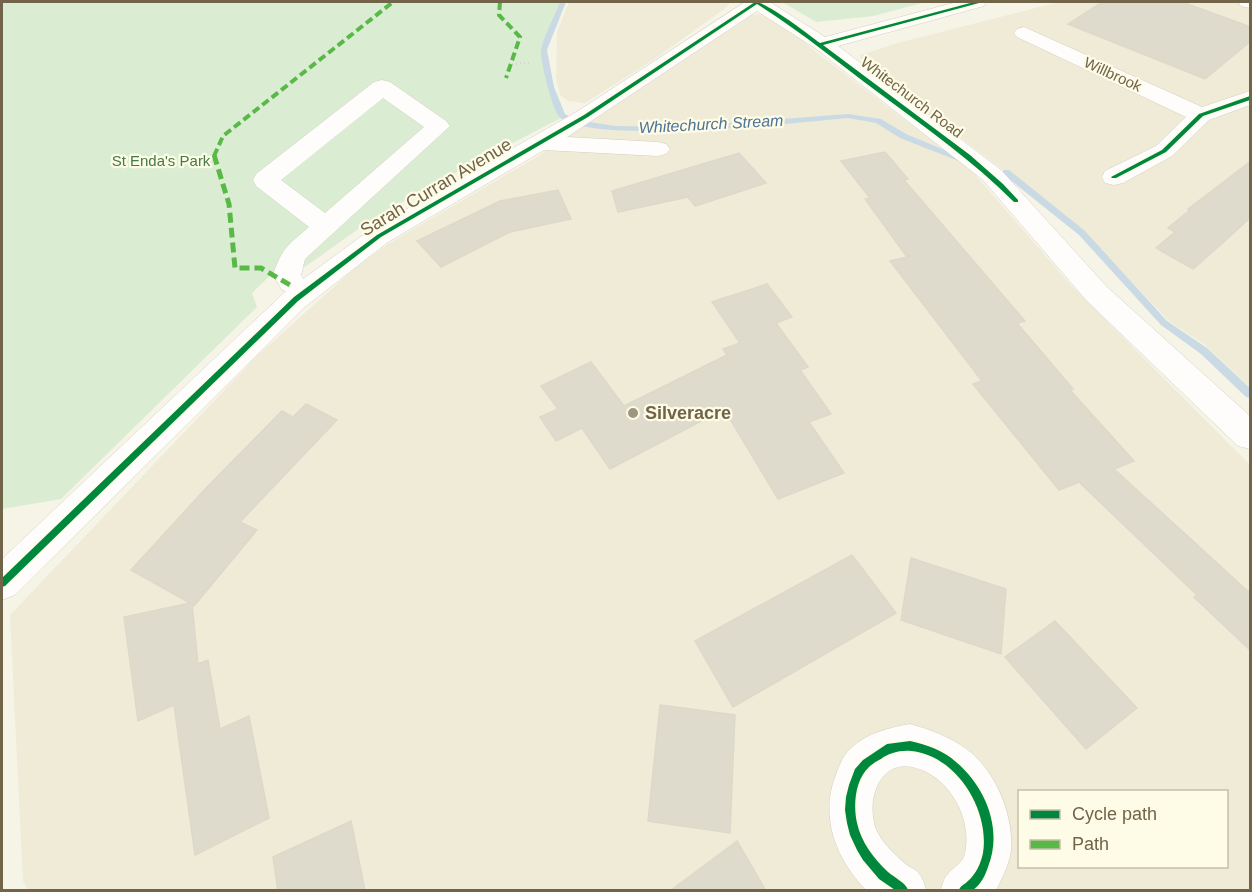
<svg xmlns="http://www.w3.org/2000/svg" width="1252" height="892" viewBox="0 0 1252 892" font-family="Arial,sans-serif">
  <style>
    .residential { fill: #efebd6; fill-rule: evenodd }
    .green { fill: #daedd2 }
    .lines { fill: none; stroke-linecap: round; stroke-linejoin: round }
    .stream { fill: #cadae4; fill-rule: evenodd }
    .building { fill: #dedbcd; stroke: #ddd9ca; stroke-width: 1.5 }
    .minor-casing { stroke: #d3d0c2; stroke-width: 1 }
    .path { stroke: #d8d4cc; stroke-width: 2; stroke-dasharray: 1 3; stroke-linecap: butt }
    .minor { fill: #fefdfb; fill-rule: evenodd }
    .quiet-far1 { stroke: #58b947; stroke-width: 4; stroke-dasharray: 8 4; stroke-linecap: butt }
    .quiet { stroke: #58b947; stroke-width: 5; stroke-dasharray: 10 5; stroke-linecap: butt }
    .cycleway-casing { stroke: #fefce7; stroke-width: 3 }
    .cycleway { fill: #00873e; fill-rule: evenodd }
    .poi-dot { fill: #9f9680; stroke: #fefce7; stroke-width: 2 }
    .labels { text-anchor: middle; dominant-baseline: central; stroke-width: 4.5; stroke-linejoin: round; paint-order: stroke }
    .far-street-label { font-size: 15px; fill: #716449; stroke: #fefce7 }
    .far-park-label { font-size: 15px; fill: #457b46; stroke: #fefce7 }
    .far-water-label { font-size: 16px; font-style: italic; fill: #4d7498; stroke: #fefce7 }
    .street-label { font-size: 18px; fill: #716449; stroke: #fefce7 }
    .poi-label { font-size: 18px; font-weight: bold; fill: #716449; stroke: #fefce7; text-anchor: start }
  </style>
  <rect width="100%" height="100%" fill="#f5f4e7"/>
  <!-- residential -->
  <path class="residential" d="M 569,2 L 730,2 L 727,7 L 653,60 L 585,103 L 568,101 L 560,95 L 556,77 L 557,32 Z
    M 1059,2 L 1250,2 L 1250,387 L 1204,344 L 1170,322 L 1084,232 L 863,63 L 860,55 L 898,43 Z
    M 765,14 L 787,27 L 816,52 L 972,171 L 1069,283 L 1250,465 L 1250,890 L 28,890 L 23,881 L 10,615 L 257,356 L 356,267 L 388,244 L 540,155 L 751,15 ZM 1020,792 L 1226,792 L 1226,866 L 1020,866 Z"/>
  <!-- green -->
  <path class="green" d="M 2,2 L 563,2 C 559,18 545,33 541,49 C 539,64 554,111 567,119 L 559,119 L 434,184 L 368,222 L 305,267 L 279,267 L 252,293 L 257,307 L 61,499 L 2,509 Z
    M 782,2 L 926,2 L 873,16 L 816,22 Z"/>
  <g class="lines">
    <!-- stream -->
    <path class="stream" d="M 560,2 L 566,2 L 547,50 L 554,87 L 565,114 L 577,120 L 615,126 L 678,127 L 848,114 L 881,119 L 906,134 L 968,160 L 967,162 L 961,162 L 900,138 L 876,123 L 848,118 C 804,122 581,147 558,115 C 552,106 539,59 541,49 C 544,36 555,15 560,2 Z
      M 1003,170 L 1009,170 L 1085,231 L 1167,321 L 1207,348 L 1250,388 L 1250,398 L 1246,397 L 1201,354 L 1161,325 L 1079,235 L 1003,174 Z"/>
  </g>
  <!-- building -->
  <path class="building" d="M 1102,2 L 1182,2 L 1251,27 L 1251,41 L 1205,79 L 1068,24 Z
    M 885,152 L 908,179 L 904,180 L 1025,321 L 1017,323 L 1073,389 L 1070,390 L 1134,461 L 1114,469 L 1251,594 L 1251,651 L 1194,597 L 1197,595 L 1079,482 L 1059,490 L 973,384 L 982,381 L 890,261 L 907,257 L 865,199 L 870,198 L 841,161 Z
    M 739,153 L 766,183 L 695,206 L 688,197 L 618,212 L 612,191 Z
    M 1251,161 L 1251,217 L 1226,240 L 1193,269 L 1156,248 L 1175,232 L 1168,228 L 1190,210 L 1188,209 Z
    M 558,190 L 571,219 L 510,232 L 441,267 L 417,241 L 500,201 Z
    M 767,284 L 792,317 L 776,323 L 808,367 L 800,370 L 831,414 L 809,422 L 844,473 L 778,499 L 724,409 L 610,469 L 582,428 L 556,441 L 540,417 L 558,409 L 541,386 L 591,362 L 624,406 L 727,355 L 723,349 L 740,343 L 712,302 Z
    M 306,404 L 337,420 L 240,522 L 257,530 L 194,606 L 192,604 L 198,664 L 208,660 L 220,729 L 249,716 L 269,818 L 195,855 L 174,705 L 138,721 L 124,617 L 190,603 L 131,570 L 207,487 L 282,411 L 293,417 Z
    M 852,555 L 896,613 L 733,707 L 695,641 Z
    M 911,558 L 1006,589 L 1001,654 L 901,620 Z
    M 1055,621 L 1137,708 L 1086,749 L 1005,657 Z
    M 660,705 L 735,715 L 730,833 L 648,821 Z
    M 351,821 L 365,891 L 278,891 L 273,857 Z
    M 737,841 L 766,891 L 670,891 Z"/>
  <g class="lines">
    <!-- minor casing -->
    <g class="minor-casing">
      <path id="minor" d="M 745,2 L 770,2 L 825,37 L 957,2 L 986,2 L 984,6 L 838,46 L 1001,170 L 1107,287 L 1250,416 L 1250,449 L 1238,446 L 1087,301 L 983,180 L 815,48 L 757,11 L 567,137 L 658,142 L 666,144 L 670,149 L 666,154 L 658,156 L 544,150 L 388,242 L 306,306 L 15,595 L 2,600 L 2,559 L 286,291 L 282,290 L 273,275 C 282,248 288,245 309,227 L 256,186 L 253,180 L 256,174 L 374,82 L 382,80 L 390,82 L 446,121 L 450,126 L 305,259 L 301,275 L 303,279 L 370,230 L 578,111 ZM 383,98 L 424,127 L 325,213 L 281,180 Z
        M 1238,2 L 1250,2 L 1250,8 L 1241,6 Z
        M 1024,27 L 1202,107 L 1250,91 L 1250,105 L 1209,120 L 1172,156 L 1123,183 L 1114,185 L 1105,183 L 1102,177 L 1105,171 L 1156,146 L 1186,117 L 1017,37 L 1014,33 L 1017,29 Z
        M 910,724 C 930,730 948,736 965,748 C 995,769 1014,815 1011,851 C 1009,864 1002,879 996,890 L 941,890 C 942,886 944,877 948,874 C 954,866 963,864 965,853 C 972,821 953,783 922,770 C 885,754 867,791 874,823 C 878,840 895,855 908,866 C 911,868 917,870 919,874 C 923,878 925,886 926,890 L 866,890 C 835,858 819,815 837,772 C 840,764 844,754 851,748 C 868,733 888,728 910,724 Z"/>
    </g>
    <!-- path -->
    <path class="path" d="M 512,64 L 531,63"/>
    <!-- minor -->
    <use href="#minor" class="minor"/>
    <!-- quiet-far1 -->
    <path class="quiet-far1" d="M 500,2 L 499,15 L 520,37 L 506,78
      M 214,156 L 223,136 L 393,2"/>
    <!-- quiet -->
    <path class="quiet" d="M 214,155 L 229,204 L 235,268 L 261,268 L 290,285"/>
    <!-- cycleway casing -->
    <g class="cycleway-casing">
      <path id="cycleway" d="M 755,2 C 767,2 808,34 820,43 L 974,2 L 979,2 L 979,3 L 823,45 L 970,155 L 1003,184 L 1018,200 L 1018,202 L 1014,202 C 973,161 926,128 879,93 C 839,63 800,31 757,4 L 588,117 L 381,237 L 298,301 L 5,586 L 2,587 L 2,578 L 294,297 L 377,235 L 584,115 Z
        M 1250,96 L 1250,100 L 1203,116 L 1166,152 L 1116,178 L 1112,178 L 1111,177 L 1162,150 L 1199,114 Z
        M 910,741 C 927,745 943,750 956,762 C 986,787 1003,830 988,867 C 985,876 981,884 973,890 L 959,890 C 961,885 964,885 968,881 C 976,874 981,863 983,853 C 990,810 956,755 911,751 C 900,750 889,753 881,759 C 877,761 872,764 869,767 C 855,780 853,805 857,823 C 861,842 874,859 888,872 C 895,878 906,883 908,890 L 895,890 L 879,879 L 863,860 L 857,850 L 850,835 L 847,823 L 845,810 L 846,797 L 849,785 L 855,769 L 863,760 L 887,744 Z"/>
    </g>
    <!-- cycleway -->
    <use href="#cycleway" class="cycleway"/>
  </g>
  <!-- markers -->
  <circle class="poi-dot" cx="633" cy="413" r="6"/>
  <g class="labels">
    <!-- far-street labels -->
    <g class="far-street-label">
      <text transform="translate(1113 74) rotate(25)">Willbrook</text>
      <text transform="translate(912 97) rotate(37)">Whitechurch Road</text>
    </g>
    <!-- far-park labels -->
    <g class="far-park-label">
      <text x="161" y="160">St Enda's Park</text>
    </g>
    <!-- far-water labels -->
    <g class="far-water-label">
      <text transform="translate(711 124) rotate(-3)">Whitechurch Stream</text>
    </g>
    <!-- street labels -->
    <g class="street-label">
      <text transform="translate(436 187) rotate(-31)">Sarah Curran Avenue</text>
    </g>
    <!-- poi labels -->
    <g class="poi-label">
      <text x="645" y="413">Silveracre</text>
    </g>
  </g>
  <!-- border -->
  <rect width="1252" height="892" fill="none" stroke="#716449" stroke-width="6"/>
  <!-- legend -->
  <rect x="1018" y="790" width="210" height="78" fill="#fefce7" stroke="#c6bfa8" stroke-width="1.5"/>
  <rect x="1030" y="810" width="30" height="9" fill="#00873e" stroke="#c6bfa8" stroke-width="1.5"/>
  <text x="1072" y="820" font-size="18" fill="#716449">Cycle path</text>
  <rect x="1030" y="840" width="30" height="9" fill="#58b947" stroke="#c6bfa8" stroke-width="1.5"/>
  <text x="1072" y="850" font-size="18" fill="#716449">Path</text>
</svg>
